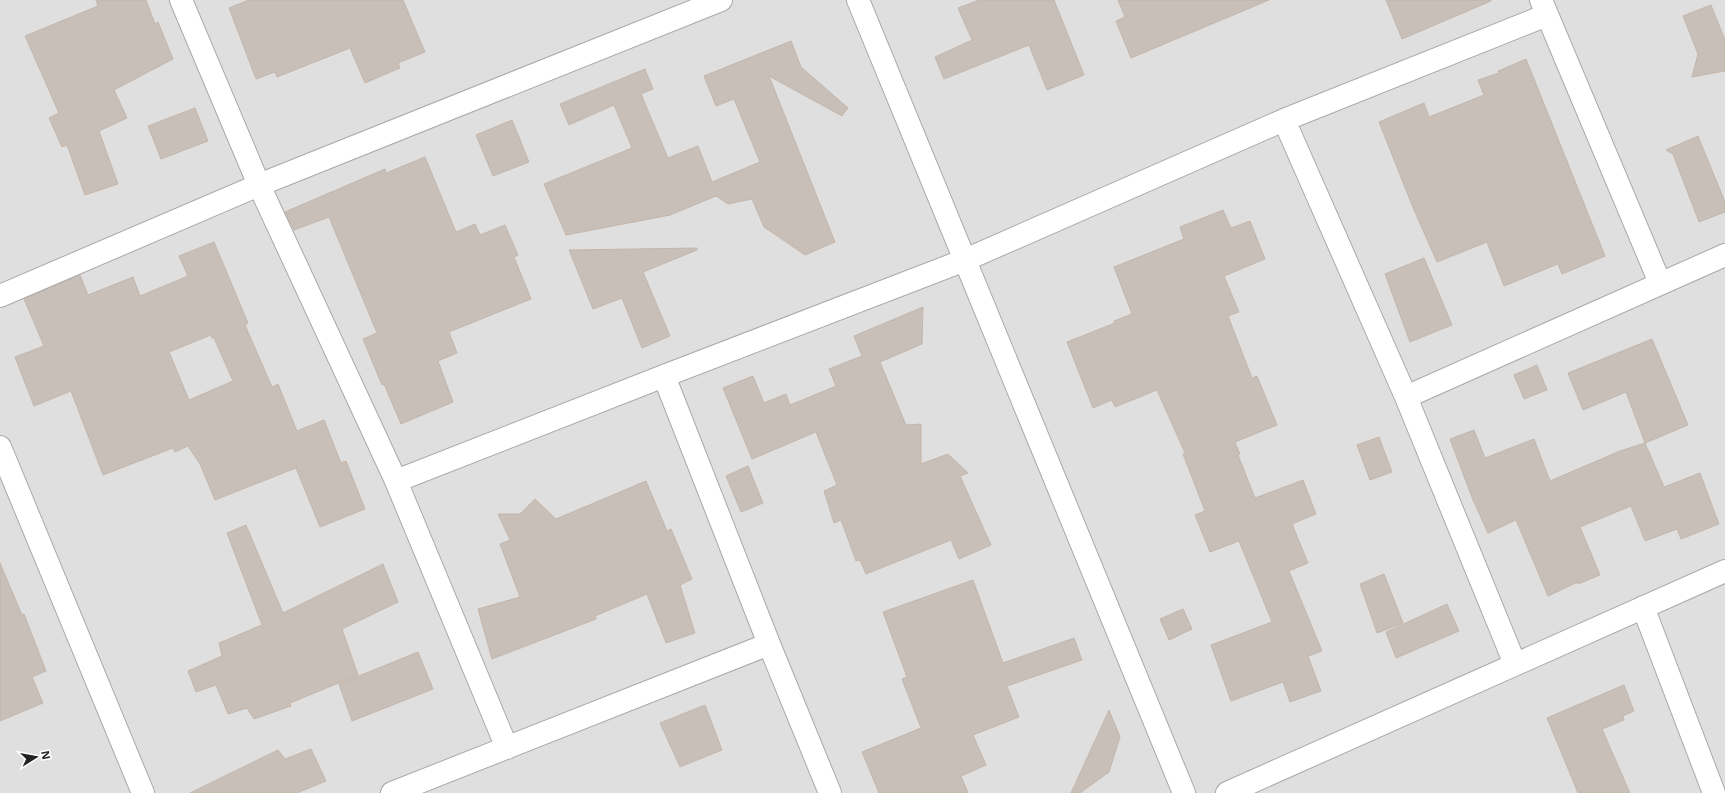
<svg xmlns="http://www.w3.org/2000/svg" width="1725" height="793" viewBox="0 0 1725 793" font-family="'Noto Sans',sans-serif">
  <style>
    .residential { fill: #e0dfdf }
    .building { fill: #c7bfb8; stroke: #c4b6ab; fill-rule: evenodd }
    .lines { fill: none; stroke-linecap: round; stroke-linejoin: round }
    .minor-casing { stroke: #a9a9a9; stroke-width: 24 }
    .minor { stroke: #fff; stroke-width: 22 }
  </style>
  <rect width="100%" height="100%" fill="#f2efe9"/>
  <!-- residential -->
  <path class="residential" d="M 0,0 L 1725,0 L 1725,793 L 0,793 Z"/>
  <!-- building -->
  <path class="building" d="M 96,0 L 146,0 L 155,24 L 158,22 L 173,59 L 114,90 L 127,118 L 99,131 L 118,184 L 85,195 L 67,145 L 62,147 L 49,118 L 59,113 L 25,36 L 98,6 Z
    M 249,0 L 403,0 L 425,52 L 398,63 L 400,68 L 365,83 L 350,48 L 277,77 L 275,72 L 256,79 L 229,8 Z
    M 979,0 L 1054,0 L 1084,75 L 1047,90 L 1029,45 L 944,79 L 935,57 L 972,40 L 958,8 Z
    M 1118,0 L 1269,0 L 1131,58 L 1116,21 L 1125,17 Z
    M 1386,0 L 1491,0 L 1491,1 L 1402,39 Z
    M 1711,5 L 1725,40 L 1725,71 L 1692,77 L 1698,54 L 1683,16 Z
    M 791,41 L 801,67 L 848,108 L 842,116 L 769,76 L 835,242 L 805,255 L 764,227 L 752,199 L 728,204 L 716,196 L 670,215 L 566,235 L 544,184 L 632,148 L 614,105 L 569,125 L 560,104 L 645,69 L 653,89 L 641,94 L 668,158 L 698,146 L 712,182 L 760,162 L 734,99 L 716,106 L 704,76 Z
    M 1526,59 L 1605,256 L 1562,274 L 1558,264 L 1504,286 L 1487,242 L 1437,262 L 1414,210 L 1379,122 L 1424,103 L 1429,117 L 1484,95 L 1478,80 L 1499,73 L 1498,71 Z
    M 195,108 L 208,141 L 161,159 L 148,126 Z
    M 512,120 L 529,162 L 493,176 L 476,135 Z
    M 1698,136 L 1725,202 L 1725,212 L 1699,222 L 1673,154 L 1666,150 Z
    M 425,157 L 456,232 L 475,224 L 480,235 L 505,225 L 518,255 L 514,257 L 531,299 L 449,332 L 457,353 L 438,361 L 453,402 L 401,424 L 384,384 L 382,385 L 363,339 L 377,333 L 329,217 L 294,230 L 285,212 L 385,169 L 386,173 Z
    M 1223,210 L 1231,228 L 1250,221 L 1265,259 L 1224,276 L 1239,312 L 1228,316 L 1252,378 L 1257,376 L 1277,425 L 1235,442 L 1240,454 L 1238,455 L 1255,498 L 1303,480 L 1316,514 L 1292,524 L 1308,563 L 1289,571 L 1322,651 L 1308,656 L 1321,691 L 1290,702 L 1283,682 L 1231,701 L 1211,645 L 1272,622 L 1239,541 L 1210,552 L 1195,515 L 1205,511 L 1183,454 L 1185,453 L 1157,390 L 1115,407 L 1112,400 L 1093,408 L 1067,342 L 1115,323 L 1114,321 L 1132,314 L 1114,267 L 1184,239 L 1180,227 Z
    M 214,242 L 248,323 L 245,325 L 272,387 L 278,384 L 297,431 L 324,420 L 341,463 L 346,461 L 365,509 L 320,527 L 296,468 L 215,500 L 200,464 L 188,446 L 175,452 L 173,448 L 103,475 L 71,391 L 34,406 L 15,357 L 44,346 L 24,299 L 80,275 L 88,295 L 133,277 L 140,296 L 188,276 L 179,256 ZM 211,335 L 212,338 L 214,338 L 233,381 L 189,400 L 169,352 Z
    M 697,248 L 697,250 L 643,272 L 670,336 L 642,348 L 622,298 L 593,309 L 569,250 Z
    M 1424,258 L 1452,325 L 1410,342 L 1385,274 Z
    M 923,307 L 922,344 L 880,362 L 906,425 L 921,424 L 921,464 L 948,454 L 968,473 L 960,476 L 991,545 L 959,559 L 951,540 L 866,574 L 860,560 L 856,561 L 841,520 L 834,523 L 824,491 L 837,485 L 816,432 L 752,459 L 723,388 L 753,376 L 764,403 L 786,394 L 790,405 L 836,386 L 829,369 L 862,356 L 854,336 Z
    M 1652,339 L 1688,425 L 1645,443 L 1626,392 L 1583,410 L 1568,373 Z
    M 1537,365 L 1547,390 L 1524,399 L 1514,375 Z
    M 1474,430 L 1485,458 L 1534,439 L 1550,481 L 1620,451 L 1645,443 L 1664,487 L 1700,473 L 1719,524 L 1681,539 L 1677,529 L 1645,541 L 1631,506 L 1580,527 L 1600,575 L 1578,584 L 1578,582 L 1548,596 L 1516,520 L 1488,533 L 1473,500 L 1450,439 Z
    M 1379,437 L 1392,472 L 1370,480 L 1357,445 Z
    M 748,466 L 763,503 L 741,512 L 726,476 Z
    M 646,481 L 667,531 L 671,529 L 692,579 L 680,585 L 695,633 L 666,643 L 647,594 L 595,616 L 596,619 L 492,659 L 478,609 L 520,597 L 500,544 L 510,540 L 498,514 L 520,514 L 535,499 L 556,519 Z
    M 246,525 L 283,613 L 383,564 L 398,602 L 342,629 L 358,675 L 290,703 L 291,706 L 254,719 L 247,708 L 228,714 L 216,685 L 196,692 L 188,671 L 222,656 L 219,643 L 262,625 L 227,533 Z
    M 0,563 L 22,615 L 24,614 L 46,671 L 32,677 L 43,703 L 0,721 Z
    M 1384,574 L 1403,623 L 1377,633 L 1360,584 Z
    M 973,580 L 1003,663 L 1074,638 L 1082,660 L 1007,686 L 1019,717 L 973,735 L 986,765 L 961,776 L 968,793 L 879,793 L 862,752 L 921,728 L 902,679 L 907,677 L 883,612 Z
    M 1447,604 L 1459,631 L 1396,658 L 1386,632 Z
    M 1183,609 L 1192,629 L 1169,640 L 1160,619 Z
    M 418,652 L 433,689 L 352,721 L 339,684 Z
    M 1624,685 L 1634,711 L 1623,716 L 1624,720 L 1602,729 L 1630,793 L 1578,793 L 1547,718 Z
    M 705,705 L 722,750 L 680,767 L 660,723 Z
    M 1109,710 L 1120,737 L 1109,772 L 1080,793 L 1071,793 Z
    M 311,749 L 326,781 L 297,793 L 190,793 L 278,750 L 285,759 Z"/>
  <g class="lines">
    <!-- minor casing -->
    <g class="minor-casing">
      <path id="minor" d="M 181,0 L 259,185 L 396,481 L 507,748
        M 858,0 L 1184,793
        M 1541,0 L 1660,283
        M 1284,120 L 1406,397 L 1515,664
        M 0,296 L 259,185 L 721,0
        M 664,376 L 769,644 L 830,793
        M 1406,397 L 1725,255
        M 0,447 L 143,793
        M 396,481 L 664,376 L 965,260 L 1284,120 L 1547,15
        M 1643,607 L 1714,793
        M 392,793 L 769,644
        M 1227,793 L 1725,571"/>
    </g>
    <!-- minor -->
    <use href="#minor" class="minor"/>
  </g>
  <!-- north arrow -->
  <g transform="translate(36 757) rotate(79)" stroke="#ffffff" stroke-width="3" paint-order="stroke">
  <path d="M0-3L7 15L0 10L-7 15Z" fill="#222222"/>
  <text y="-6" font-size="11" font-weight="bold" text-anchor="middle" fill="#222222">N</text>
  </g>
</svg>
